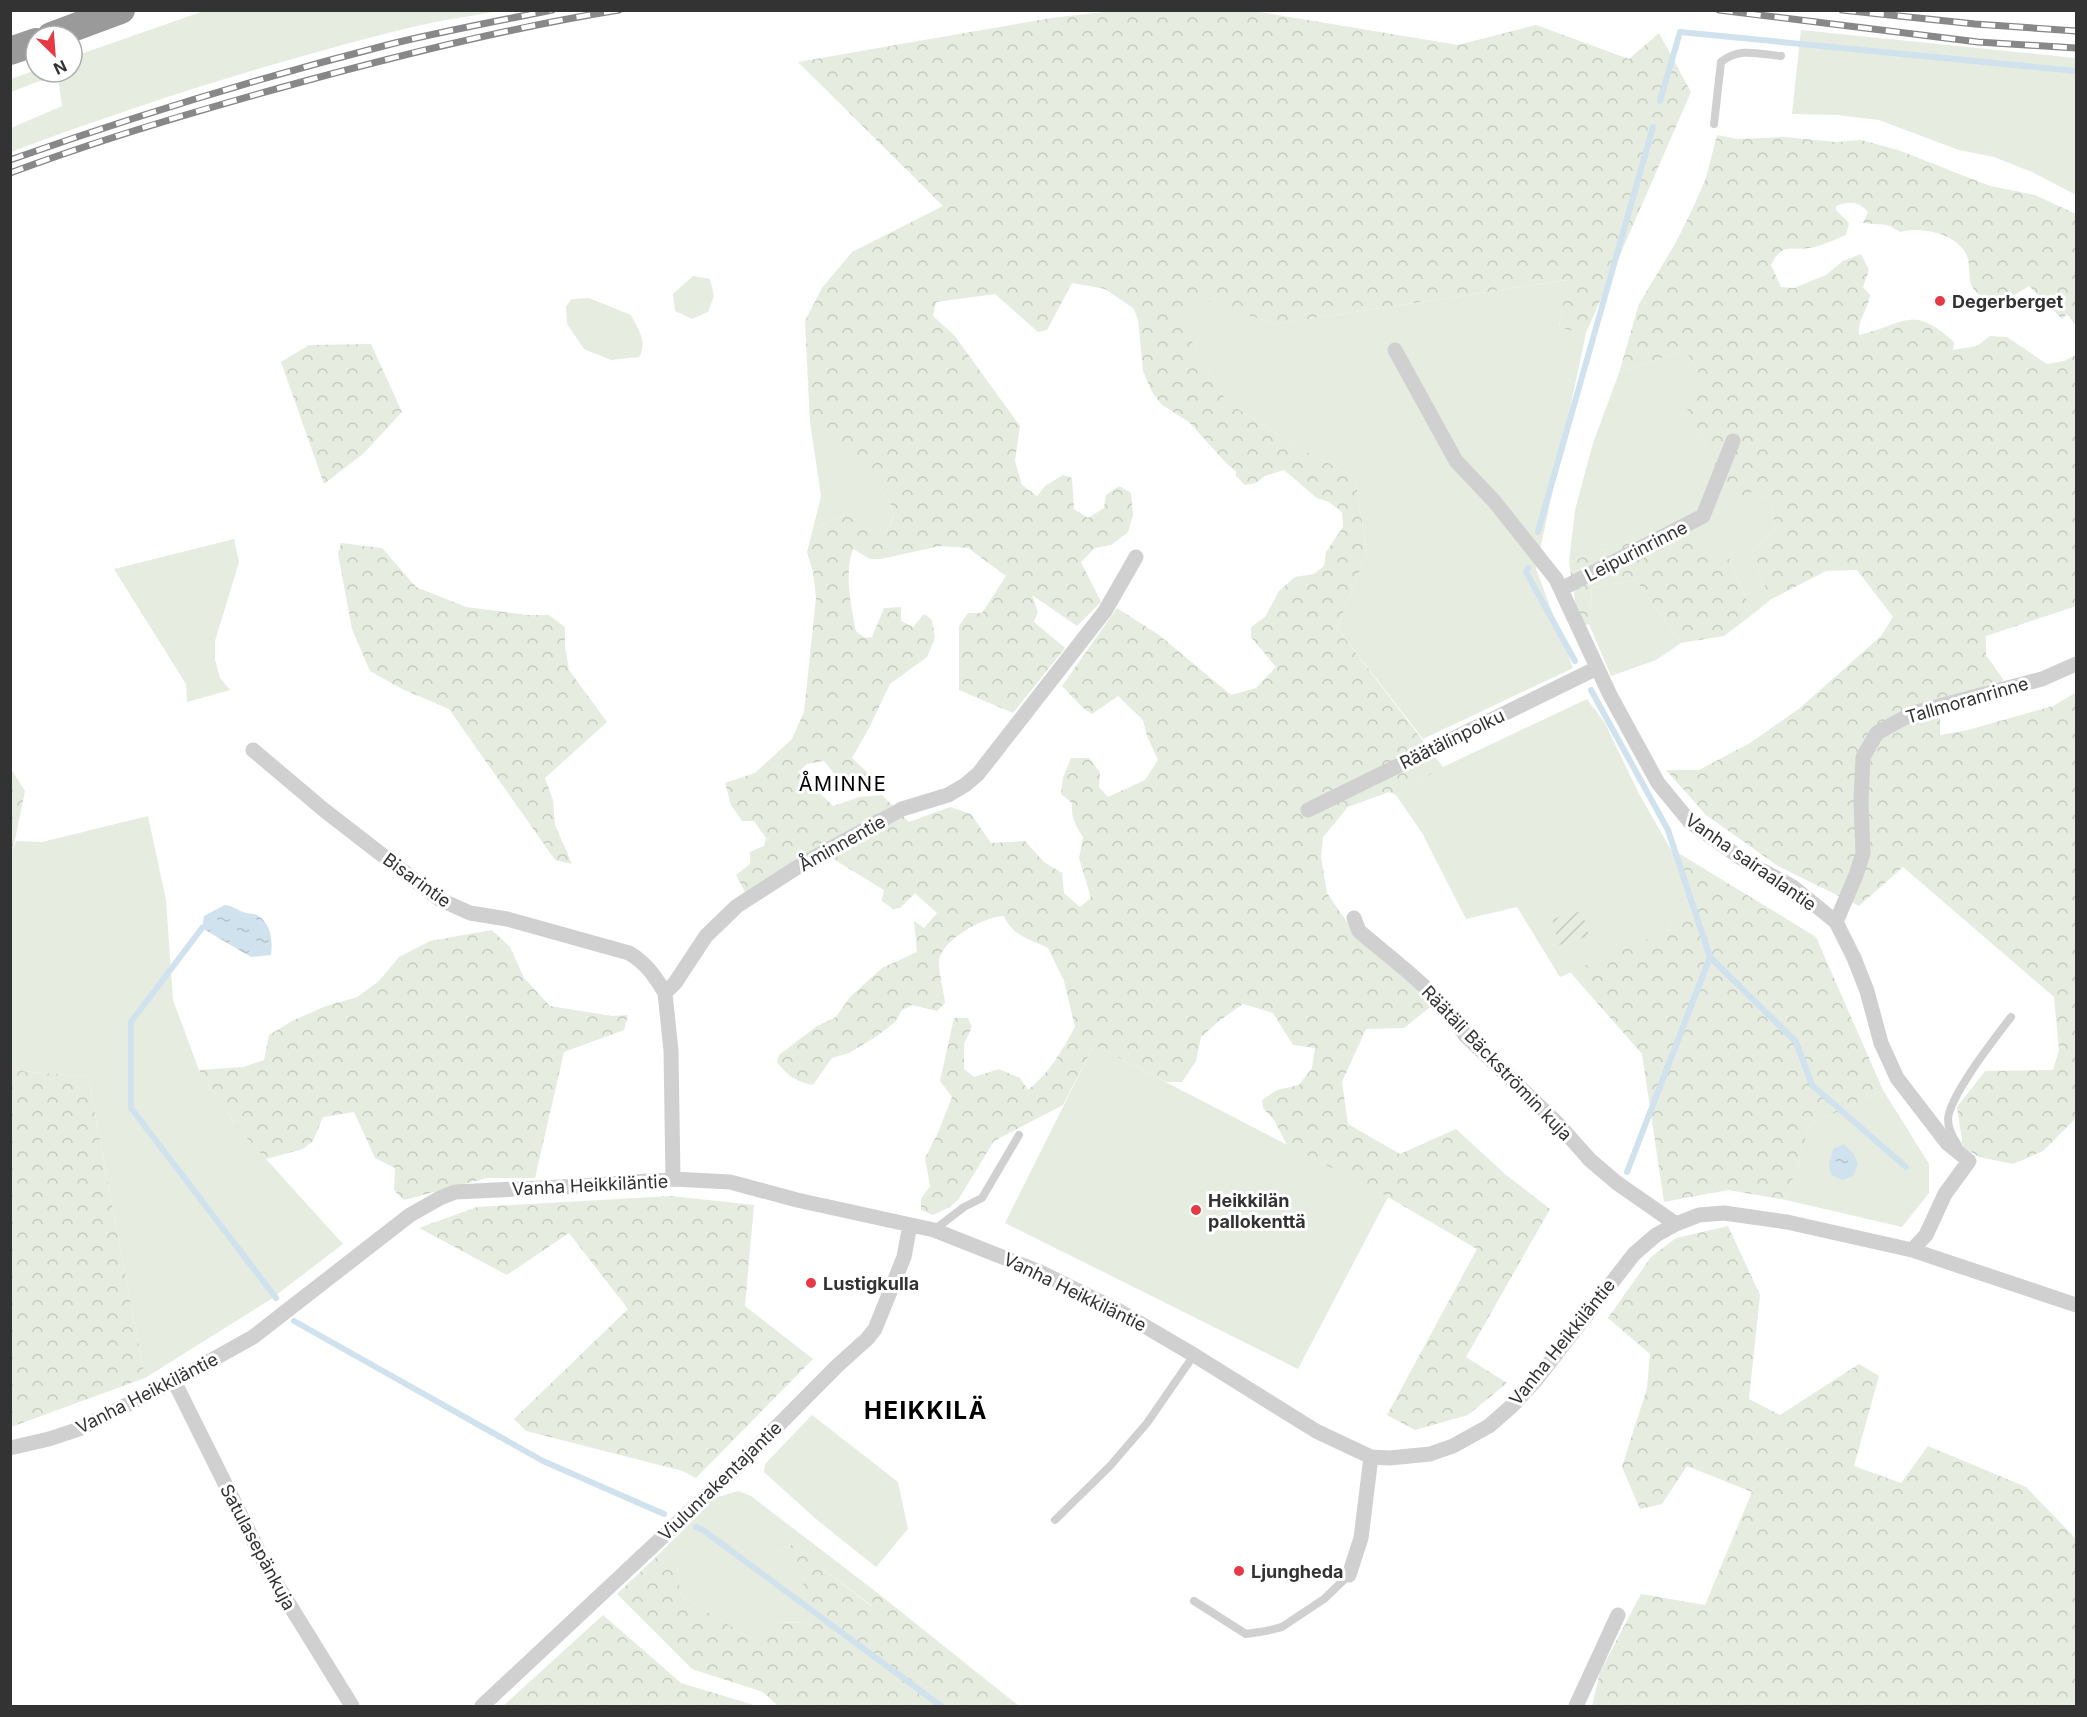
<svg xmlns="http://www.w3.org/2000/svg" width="2087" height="1717" viewBox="0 0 2087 1717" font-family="Inter,sans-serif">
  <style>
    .green { fill: #e6ecdf }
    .forest { fill: url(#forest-crowns); fill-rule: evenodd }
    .garden { fill: url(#garden-furrows) }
    .water { fill: url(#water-ripples) }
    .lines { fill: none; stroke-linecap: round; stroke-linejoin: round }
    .stream { stroke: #cfe2ee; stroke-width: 6 }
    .lane { stroke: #d0d0d0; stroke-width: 8 }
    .street { stroke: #d0d0d0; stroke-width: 15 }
    .highway { stroke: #9a9a9a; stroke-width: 28 }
    .rail-casing { stroke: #888; stroke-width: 7 }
    .rail { stroke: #fff; stroke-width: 4.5; stroke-dasharray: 14; stroke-linecap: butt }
    .poi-dot { fill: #e63946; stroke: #fff; stroke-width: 2 }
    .labels { text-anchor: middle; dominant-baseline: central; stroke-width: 6; stroke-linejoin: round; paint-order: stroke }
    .poi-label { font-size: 18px; font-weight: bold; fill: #333; stroke: #fff; text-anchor: start }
    .street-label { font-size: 18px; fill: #333; stroke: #fff }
    .neighbourhood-label { font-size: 20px; letter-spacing: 1.5px; fill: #000; stroke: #fff }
    .district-label { font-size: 24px; font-weight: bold; letter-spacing: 1.5px; fill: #000; stroke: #fff }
  </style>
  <defs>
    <pattern id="forest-crowns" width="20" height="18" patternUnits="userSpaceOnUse" patternTransform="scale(1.5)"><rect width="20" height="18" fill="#e6ecdf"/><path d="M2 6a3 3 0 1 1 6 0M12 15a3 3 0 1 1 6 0" fill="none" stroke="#c6cbc0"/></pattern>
    <pattern id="garden-furrows" width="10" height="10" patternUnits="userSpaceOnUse" patternTransform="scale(1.5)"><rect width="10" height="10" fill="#e6ecdf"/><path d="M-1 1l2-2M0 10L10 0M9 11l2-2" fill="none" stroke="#c6cbc0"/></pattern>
    <pattern id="water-ripples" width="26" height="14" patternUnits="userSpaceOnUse" patternTransform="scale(1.5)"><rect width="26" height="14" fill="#cfe2ee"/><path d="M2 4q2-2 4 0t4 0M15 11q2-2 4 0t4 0" fill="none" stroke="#b2c2cd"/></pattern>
  </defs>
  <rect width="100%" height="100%" fill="#fff"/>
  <!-- green -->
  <path class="green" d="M 204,11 L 204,10 L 498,11 C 467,17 435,21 404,29 C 272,62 138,104 11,152 L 11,128 L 62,106 L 58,78 L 37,82 L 11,92 L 11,79 L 36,70 L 36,72 L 72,72 L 72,57 Z
    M 1801,30 L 2076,58 L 2076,195 L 2032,172 L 1994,157 L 1959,150 L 1879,120 L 1837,115 L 1792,114 Z
    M 693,276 L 710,279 L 714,296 L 708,312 L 692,319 L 675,311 L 673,294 Z
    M 1568,280 L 1559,327 L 1586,333 L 1536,569 L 1573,668 L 1423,739 L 1337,628 L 1367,553 L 1355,477 L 1301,449 L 1227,402 L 1185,329 L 1185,292 L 1274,324 Z
    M 589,298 L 631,315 C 638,329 648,342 639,357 L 611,360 L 584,349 L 567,324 L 566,306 L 572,299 Z
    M 1686,351 L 1703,381 L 1694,425 L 1706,444 L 1714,464 L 1752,492 L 1771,500 L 1775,528 L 1752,551 L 1770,600 L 1753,614 L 1728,557 L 1711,550 L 1637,538 L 1569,562 L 1575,510 L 1593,443 L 1619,373 L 1651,361 Z
    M 810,422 C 827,438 892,490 893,512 C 893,523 889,528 882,537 L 842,516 L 813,529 L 821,496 Z
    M 234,539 L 239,562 L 215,641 L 215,660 L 220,678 L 230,690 L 187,702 L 186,684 L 114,569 Z
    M 1636,580 L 1681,643 L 1656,660 L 1611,676 L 1589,624 L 1592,588 Z
    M 1587,699 L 1605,723 L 1638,792 L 1670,848 L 1696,912 L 1670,923 L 1671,929 L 1560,977 L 1517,907 L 1466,919 L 1422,833 L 1396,795 L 1443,767 Z
    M 148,816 L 166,900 L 173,1000 L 199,1070 L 236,1126 L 343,1244 L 271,1299 L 145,1378 L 88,1077 L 11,1070 L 10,859 L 16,841 L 42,842 Z
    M 1094,1045 L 1388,1197 L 1298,1369 L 1005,1223 Z
    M 1883,1090 L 1929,1164 L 1929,1193 L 1902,1227 L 1786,1200 L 1810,1125 Z
    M 812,1415 L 898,1482 L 908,1529 L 876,1567 L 816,1519 L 764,1472 L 765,1464 Z
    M 738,1491 L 751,1496 L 875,1591 L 872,1606 L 823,1569 L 796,1543 L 778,1551 L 802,1577 L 812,1623 L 771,1622 L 750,1638 L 681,1596 L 677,1567 L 656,1557 L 715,1498 Z"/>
  <!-- forest -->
  <path class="forest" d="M 1121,10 L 1254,11 L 1458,45 L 1536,25 L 1629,59 L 1659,33 L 1691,92 L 1586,333 L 1559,328 L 1567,280 L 1274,324 L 1185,293 L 1185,329 L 1227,402 L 1301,449 L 1355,477 L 1367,553 L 1337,628 L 1443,767 L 1396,795 L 1389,792 L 1348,807 L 1323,837 L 1321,857 L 1327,893 L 1355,934 L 1435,1003 L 1404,1028 L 1366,1029 L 1342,1082 L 1348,1124 L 1400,1154 L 1456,1129 L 1505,1174 L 1550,1209 L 1466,1357 L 1507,1383 L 1468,1415 L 1415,1430 L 1387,1415 L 1477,1249 L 1388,1197 L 1287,1145 L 1274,1120 L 1263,1108 L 1262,1100 L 1277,1090 L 1299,1085 L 1312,1068 L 1315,1048 L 1293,1045 L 1273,1013 L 1243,1004 L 1219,1021 L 1201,1037 L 1196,1061 L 1182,1082 L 1166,1082 L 1094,1045 L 1063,1105 L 994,1141 L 958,1200 L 948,1208 L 933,1215 L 921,1210 L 921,1199 L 930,1186 L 925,1158 L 938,1133 L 952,1097 L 940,1081 L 954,1018 L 968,1018 L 972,1027 L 964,1044 L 964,1069 L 974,1077 L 999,1069 L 1020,1078 L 1028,1090 C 1051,1071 1061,1052 1075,1027 L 1064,981 L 1048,948 C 1031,940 1011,935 1004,916 C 985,916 943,939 939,960 C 938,970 944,992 945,1003 L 937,1011 L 912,1005 L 902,1010 L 895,1022 L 877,1036 L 849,1053 L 832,1058 L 813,1085 C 796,1082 788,1076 777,1062 L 779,1055 L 817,1026 L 836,1017 L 850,997 L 882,968 L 917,952 L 914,921 L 924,928 L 937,913 L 915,893 L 900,908 L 893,909 L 882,901 L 884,890 L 830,857 L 746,894 L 736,875 L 750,864 L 750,852 L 764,846 L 766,838 L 754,821 L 742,821 L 731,805 L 725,783 L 755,773 L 792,739 L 804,712 L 816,598 L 813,572 L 807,552 L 813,529 L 842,516 L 871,521 L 882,536 C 889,528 894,523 893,511 C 891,490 827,438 810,422 L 805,321 L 822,288 L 852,252 L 943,206 L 798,62 L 1051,18 ZM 1072,283 L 1105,289 L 1133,308 L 1138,319 L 1143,371 L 1152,392 L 1162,405 L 1189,422 L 1228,465 L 1236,471 L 1236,476 L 1245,485 L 1256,483 L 1265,476 L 1284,470 L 1317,498 L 1329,502 L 1342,512 L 1343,527 L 1326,552 L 1324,566 L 1314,574 L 1295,577 L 1279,591 L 1265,617 L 1251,627 L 1251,637 L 1276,667 L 1256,688 L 1231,695 L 1159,635 L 1117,608 L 1062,686 L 1083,708 L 1092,714 L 1118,696 L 1143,720 L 1147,736 L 1158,760 L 1145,780 L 1108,797 L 1099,787 L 1100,772 L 1089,758 L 1071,758 L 1063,778 L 1061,794 L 1072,803 C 1071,817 1075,825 1083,837 L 1079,858 L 1091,898 L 1080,907 L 1064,893 L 1062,873 L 1044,862 L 1025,841 L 991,843 L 971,814 L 950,807 L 909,822 L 882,795 L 859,797 L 833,806 L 798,772 L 807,764 L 824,761 L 848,791 L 866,786 L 870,775 L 852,758 L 869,728 L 890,684 L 927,657 L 935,638 L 932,620 L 924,614 L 913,627 L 901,621 L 901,607 L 884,608 L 872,637 L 865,638 L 856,631 C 851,607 844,571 853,549 L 870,559 L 881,559 L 940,546 L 968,548 L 1006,576 L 982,613 L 968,613 L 959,626 L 959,690 L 1013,713 L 1065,648 L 1034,622 L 1038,612 L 1032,595 L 1077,626 L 1101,602 L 1081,562 L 1095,548 L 1111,545 L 1128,532 L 1133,515 L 1131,493 L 1119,486 L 1106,495 L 1104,508 L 1088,518 L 1074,509 L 1072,478 L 1063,475 L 1045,486 L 1037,496 L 1022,485 L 1015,461 L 1020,426 L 954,335 L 933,316 L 936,302 L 995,294 L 1038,332 L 1047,330 Z
    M 1717,135 L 1738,139 L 1785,137 L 1836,142 L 1861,140 L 1898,150 L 1990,186 L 2035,195 L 2076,214 L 2076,326 L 2067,314 L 2062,319 L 2029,286 L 1993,308 C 1987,301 1978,295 1973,288 C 1967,280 1971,265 1967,256 C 1957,233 1921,226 1900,232 L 1888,225 L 1863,223 L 1868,212 C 1858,201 1850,201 1836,206 L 1836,210 L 1849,223 L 1846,235 C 1836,239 1825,244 1815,247 C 1795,253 1783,239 1771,265 L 1781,287 L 1794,288 L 1826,275 L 1843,261 L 1861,254 L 1869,270 L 1863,287 L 1870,295 C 1868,310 1857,321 1859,335 C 1905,324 1912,304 1954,342 L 1953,350 L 1977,346 L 1990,336 L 2007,337 L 2047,364 L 2064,361 L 2076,355 L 2076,606 L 1986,636 L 1986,655 L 2003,679 L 2000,696 L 1958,704 L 1940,716 L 1940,735 L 1968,730 L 2053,706 L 2075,693 L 2076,689 L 2076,1118 L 2043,1151 L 2013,1164 L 1979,1157 L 1963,1147 L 1957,1107 L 1985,1071 L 2053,1070 L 2059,1050 L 2054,997 L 1903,867 L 1859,906 L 1778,866 L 1706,815 L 1666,770 L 1699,770 L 1750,743 L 1800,708 L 1881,636 L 1893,617 L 1857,570 L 1826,571 L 1770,600 L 1752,551 L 1775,528 L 1771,500 L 1752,492 L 1734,498 L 1725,479 L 1714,464 L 1706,444 L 1694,425 L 1684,401 L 1703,381 L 1686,351 L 1651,361 L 1619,373 L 1639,304 L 1675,244 L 1692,210 L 1706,178 Z
    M 371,344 L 402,412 L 363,454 L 324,484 L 281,362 L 309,345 Z
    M 1680,535 L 1728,557 L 1753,614 L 1724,636 L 1681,643 L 1636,580 L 1592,588 L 1589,624 L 1583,626 L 1576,607 L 1569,562 L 1637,538 Z
    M 341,543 L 382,548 L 416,587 L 466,607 L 527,615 L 549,615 L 565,627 L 565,646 L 569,670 L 607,722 L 545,778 L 553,800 L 555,825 L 572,864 L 555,860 L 449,709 L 402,689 L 370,671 L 352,629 L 338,554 Z
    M 11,769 L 25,791 L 11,859 Z
    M 1670,848 L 1816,937 L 1883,1090 L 1810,1125 L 1786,1200 L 1728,1190 L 1664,1202 L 1642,1054 L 1570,972 L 1671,929 L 1670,923 L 1696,912 Z
    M 492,930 L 510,947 L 524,978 L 550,1006 L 612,1016 L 628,1015 L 624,1030 L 564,1052 L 535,1178 L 487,1178 L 404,1200 L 394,1190 L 395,1168 L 375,1158 L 354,1112 L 323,1117 L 313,1141 L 303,1149 L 266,1159 L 236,1126 L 199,1070 L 243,1067 L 264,1060 L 269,1035 L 294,1020 L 326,1006 L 357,997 L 378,982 L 399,957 L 430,941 Z
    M 11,1070 L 88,1077 L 145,1378 L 11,1427 Z
    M 671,1196 L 754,1205 L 745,1306 L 813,1359 L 696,1478 L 683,1471 L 526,1431 L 514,1419 L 628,1309 L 569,1233 L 507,1275 L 419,1228 L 477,1207 Z
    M 1728,1226 L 1760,1295 L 1749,1399 L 1780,1415 L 1859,1364 L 1879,1376 L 1854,1466 L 1901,1483 L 1928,1446 L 2026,1487 L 2076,1539 L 2076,1706 L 1592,1706 L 1600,1672 L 1641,1594 L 1705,1605 L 1752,1492 L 1687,1466 L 1662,1504 L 1640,1509 L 1622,1467 L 1647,1388 L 1650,1354 L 1608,1318 L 1651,1257 L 1676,1238 Z
    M 796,1543 L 823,1569 L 871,1606 L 875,1591 L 1019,1706 L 778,1706 L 763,1692 L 692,1669 L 617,1594 L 656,1557 L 677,1567 L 681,1596 L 750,1638 L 771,1622 L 811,1623 L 802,1577 L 778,1551 Z
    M 603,1615 L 681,1683 L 757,1706 L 503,1706 Z"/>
  <!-- garden -->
  <path class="garden" d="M 1582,911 L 1589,936 L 1559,945 L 1552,919 Z"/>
  <!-- water -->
  <path class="water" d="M 225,905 C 232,906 236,909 243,912 C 247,914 253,913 257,915 C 271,923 273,941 271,955 L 251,957 L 202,928 L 204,916 Z
    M 1844,1144 L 1853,1153 L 1858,1164 L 1853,1176 L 1843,1180 L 1831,1175 L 1829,1165 L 1833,1149 Z"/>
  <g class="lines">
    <!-- stream -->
    <path class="stream" d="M 1660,101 L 1680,32 L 2076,71
      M 1538,532 L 1653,127
      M 1528,568 L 1526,572 L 1575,661
      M 1591,690 L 1668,830 L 1710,957 L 1627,1172
      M 202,928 L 131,1022 L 131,1108 L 276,1298
      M 1710,957 L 1796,1042 L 1812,1085 L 1906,1167
      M 294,1321 L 543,1461 L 664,1514
      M 696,1527 L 703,1530 L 941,1706"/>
    <!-- lane -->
    <path class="lane" d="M 1714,124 L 1721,62 C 1740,47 1758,54 1781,56
      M 1958,1145 C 1953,1138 1948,1128 1948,1119 C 1950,1095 1995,1038 2011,1017
      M 934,1230 L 964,1207 L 982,1198 L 1019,1135
      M 1055,1520 L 1110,1466 L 1147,1423 L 1194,1355
      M 1194,1601 L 1246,1634 L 1266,1631 L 1282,1627 L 1324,1599 L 1349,1575"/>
    <!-- street -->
    <path class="street" d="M 1395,350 L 1456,461 L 1494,501 L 1556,579 L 1610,695 L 1658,783 L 1690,822 L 1745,861 L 1793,887 L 1836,922 L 1854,958 L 1867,991 L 1881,1043 L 1897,1078 L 1947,1143 L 1969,1161 L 1945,1194 L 1926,1235 L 1912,1250
      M 1561,589 L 1703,516 L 1733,441
      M 253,750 L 324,810 L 439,899 L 470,913 L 507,919 L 629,953 C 646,963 655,976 665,993
      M 1308,810 L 1597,668
      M 1354,918 L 1359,931 C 1396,963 1439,992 1465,1035 L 1558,1124 L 1590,1160 L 1617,1183 L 1676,1224
      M 1836,922 L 1856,875 L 1863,853 L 1861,802 L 1863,757 L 1877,733 L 1913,713 L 2042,679 L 2076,664
      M 673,1179 L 671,1051 L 665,993 L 675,983 L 706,936 L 737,906 L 804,863 L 902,809 L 948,795 L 965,785 L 978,774 L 1105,611 L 1136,557
      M 174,1381 L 268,1570 L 352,1706
      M 10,1448 L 49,1439 L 79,1429 L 174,1381 L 253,1337 L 410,1215 L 440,1198 L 455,1192 L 581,1186 L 673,1179 L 730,1182 L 797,1200 L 934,1230 L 1040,1272 L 1119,1311 L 1194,1355 L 1316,1431 L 1371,1457 L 1390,1458 L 1430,1454 L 1453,1446 L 1489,1426 L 1513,1405 L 1536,1380 L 1634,1254 L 1656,1235 L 1676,1224 L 1699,1215 L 1724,1213 L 1787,1222 L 1912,1250 L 2076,1305
      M 1349,1575 L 1361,1538 L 1371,1457
      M 482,1706 L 733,1471 L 837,1366 L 867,1339 L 875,1329 L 904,1257 L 910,1225
      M 1576,1706 L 1618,1615"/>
    <!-- highway -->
    <path class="highway" d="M 51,36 L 121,10
      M 10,51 L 36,42"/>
    <!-- rail casing -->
    <g class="rail-casing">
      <path id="rail" d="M 1719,10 L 1978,42 L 2076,48
        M 1842,10 L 1975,24 L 2076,31
        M 10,160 C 135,116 262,77 391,44 C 444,31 498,21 552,10
        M 10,173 C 106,137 206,108 305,81 C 408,53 513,27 619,10"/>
    </g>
    <!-- rail -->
    <use href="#rail" class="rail"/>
  </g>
  <!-- markers -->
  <g class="poi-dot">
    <circle cx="1940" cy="301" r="6"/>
    <circle cx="1196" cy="1210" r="6"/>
    <circle cx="811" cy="1283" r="6"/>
    <circle cx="1239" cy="1571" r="6"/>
  </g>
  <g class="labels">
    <!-- poi labels -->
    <g class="poi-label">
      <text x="1952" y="301">Degerberget</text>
      <text x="1208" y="1200">Heikkilän<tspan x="1208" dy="21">pallokenttä</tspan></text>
      <text x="823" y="1283">Lustigkulla</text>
      <text x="1251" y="1571">Ljungheda</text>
    </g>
    <!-- street labels -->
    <g class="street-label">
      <text transform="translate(1636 551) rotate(-27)">Leipurinrinne</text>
      <text transform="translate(1967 700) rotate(-16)">Tallmoranrinne</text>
      <text transform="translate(1452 739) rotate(-26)">Räätälinpolku</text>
      <text transform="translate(842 843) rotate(-29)">Åminnentie</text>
      <text transform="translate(1751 862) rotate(35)">Vanha sairaalantie</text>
      <text transform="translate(417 880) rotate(36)">Bisarintie</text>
      <text transform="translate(1497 1063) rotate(46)">Räätäli Bäckströmin kuja</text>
      <text transform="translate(590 1185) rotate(-3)">Vanha Heikkiläntie</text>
      <text transform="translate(1075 1292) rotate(26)">Vanha Heikkiläntie</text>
      <text transform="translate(1562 1342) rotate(-51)">Vanha Heikkiläntie</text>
      <text transform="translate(147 1393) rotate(-27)">Vanha Heikkiläntie</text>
      <text transform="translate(720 1481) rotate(-44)">Viulunrakentajantie</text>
      <text transform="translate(258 1547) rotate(62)">Satulasepänkuja</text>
    </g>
    <!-- neighbourhood labels -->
    <g class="neighbourhood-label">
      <text x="843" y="784">ÅMINNE</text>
    </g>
    <!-- district labels -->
    <g class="district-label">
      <text x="926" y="1410">HEIKKILÄ</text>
    </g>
  </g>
  <!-- border -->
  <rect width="2087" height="1717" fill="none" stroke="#333333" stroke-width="24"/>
  <!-- north arrow -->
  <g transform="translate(54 54) rotate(155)"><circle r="28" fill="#ffffff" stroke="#adadad" stroke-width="1.5"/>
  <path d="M0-4.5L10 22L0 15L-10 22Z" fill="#e63946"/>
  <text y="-9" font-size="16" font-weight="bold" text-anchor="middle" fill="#333333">N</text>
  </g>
</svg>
